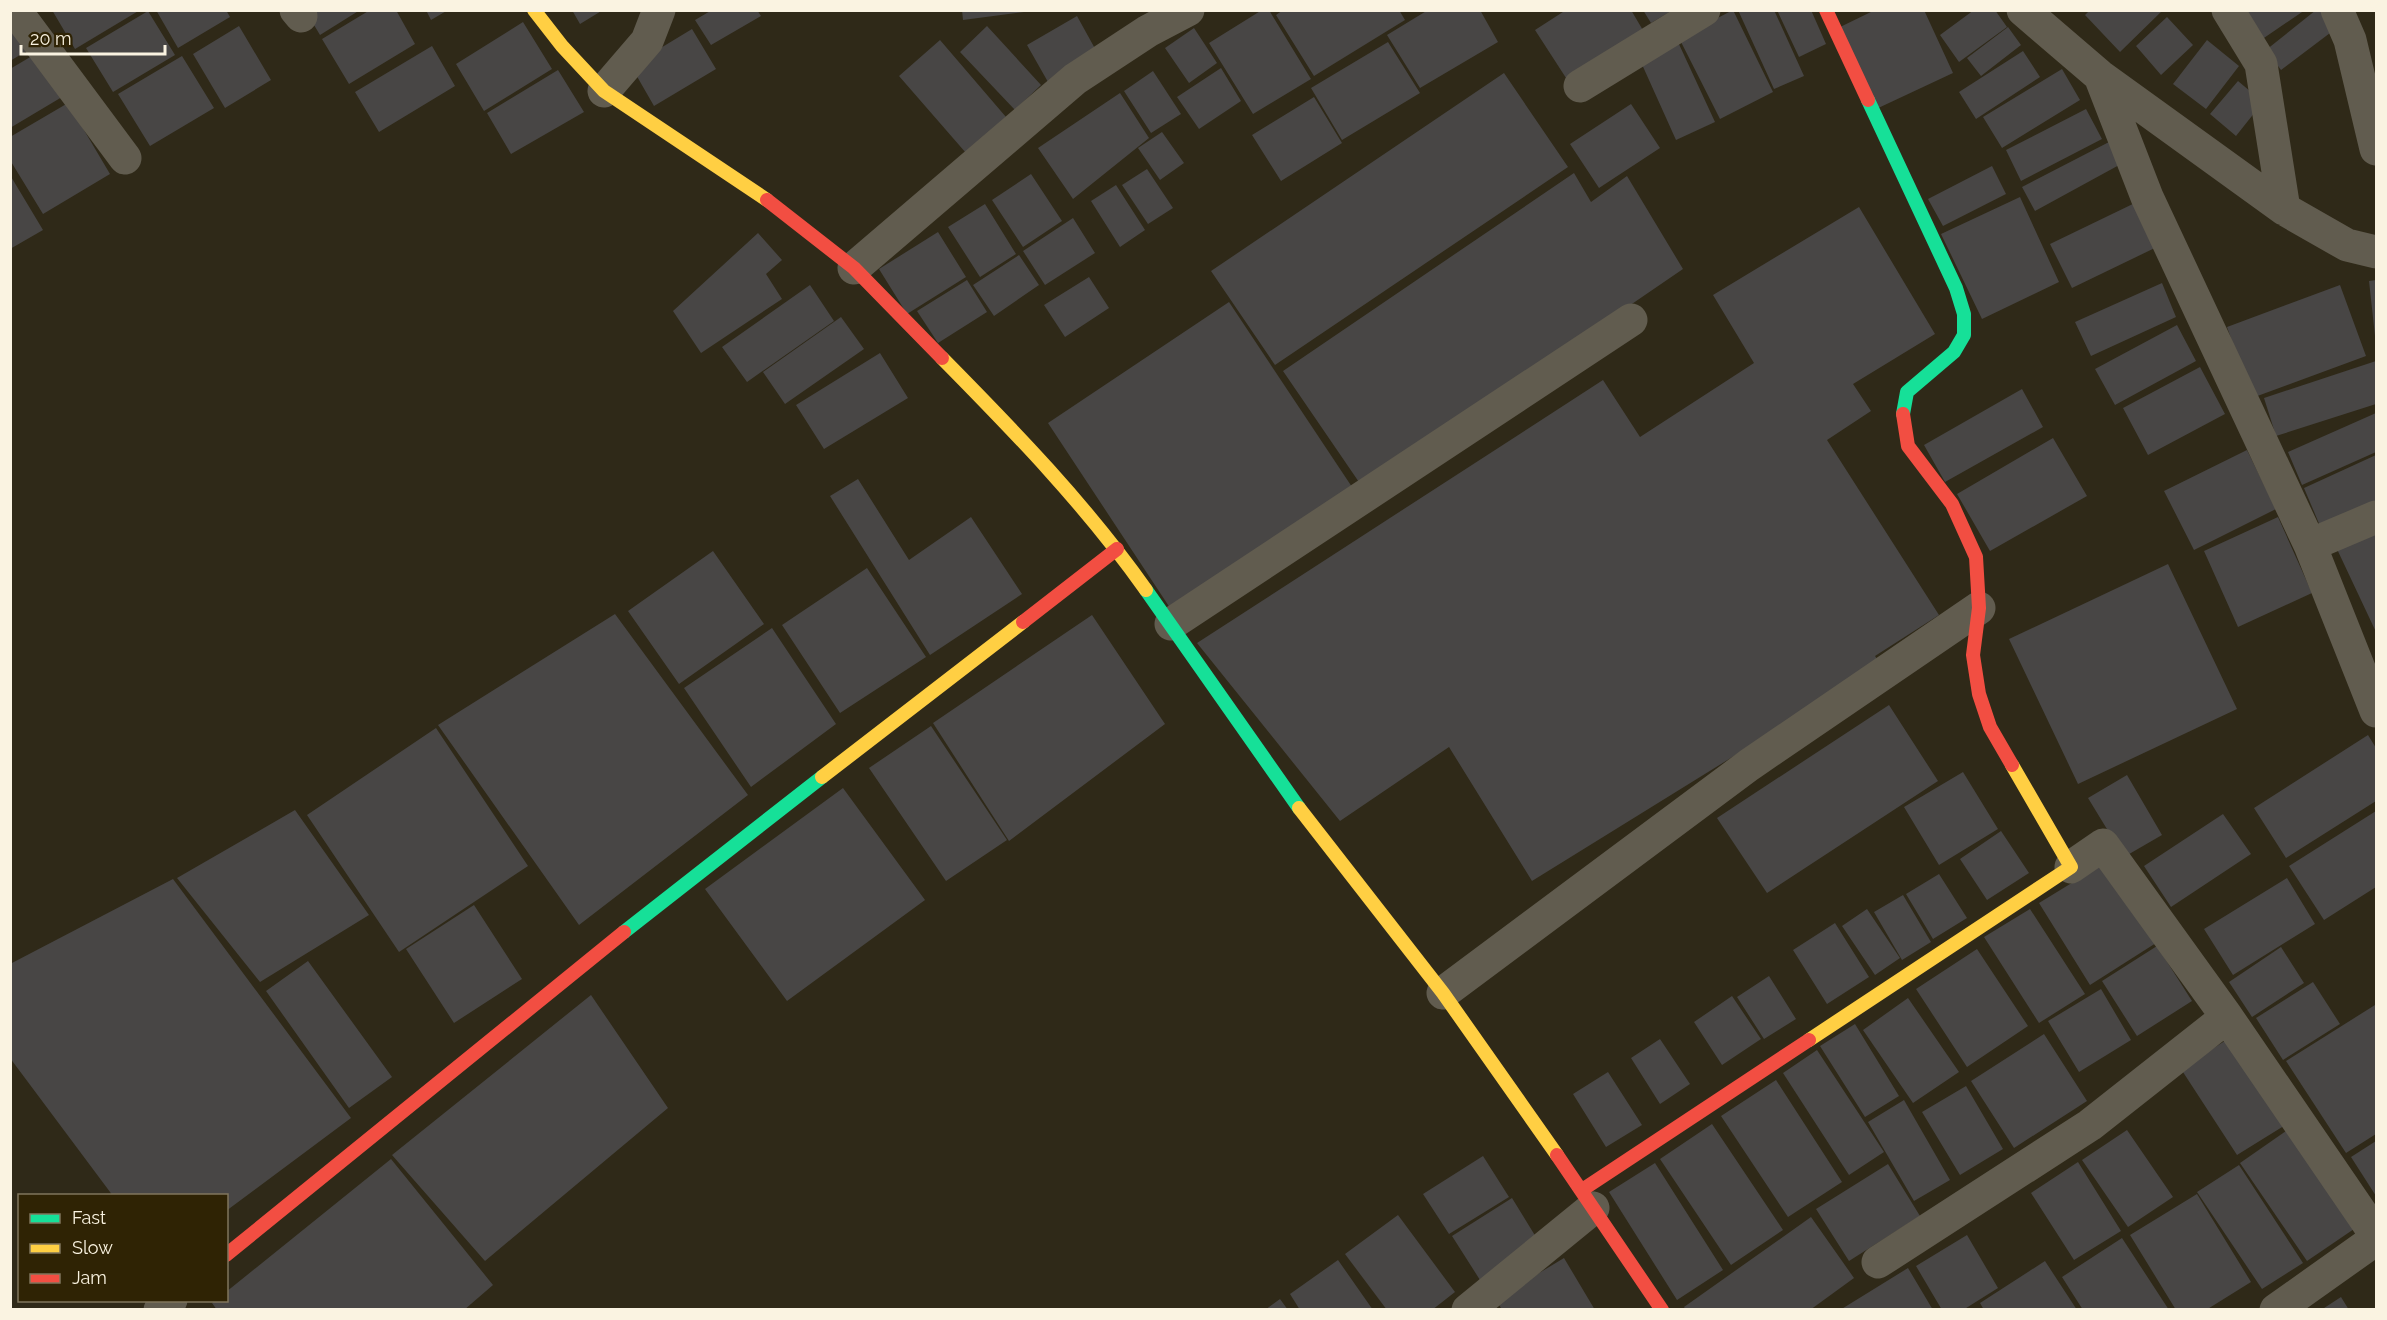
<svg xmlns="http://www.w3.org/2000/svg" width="2387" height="1320" viewBox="0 0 2387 1320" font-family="Raleway,sans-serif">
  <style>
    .building { fill: #484645 }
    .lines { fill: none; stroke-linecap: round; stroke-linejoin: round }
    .street { stroke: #615c4f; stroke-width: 33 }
    .fast { stroke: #16e098; stroke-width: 14 }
    .slow { stroke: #ffcf43; stroke-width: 14 }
    .jam { stroke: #f24e42; stroke-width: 14 }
  </style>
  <rect width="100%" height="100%" fill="#2f2918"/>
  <!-- building -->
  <path class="building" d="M 52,10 L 140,10 L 75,49 Z
    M 156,10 L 226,10 L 230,17 L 178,48 Z
    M 305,10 L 360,10 L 320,35 Z
    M 370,10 L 396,10 L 415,44 L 349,84 L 322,39 Z
    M 426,10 L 448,10 L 431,20 Z
    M 572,10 L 603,10 L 580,24 Z
    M 712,10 L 757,10 L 761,16 L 711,45 L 695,20 Z
    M 962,10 L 1023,10 L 1024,12 L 963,20 Z
    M 1262,10 L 1269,10 L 1311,79 L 1253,114 L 1209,43 Z
    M 1283,10 L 1399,10 L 1405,20 L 1314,76 L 1276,15 Z
    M 1428,10 L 1480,10 L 1498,42 L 1420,88 L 1387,35 Z
    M 1566,10 L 1631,10 L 1644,32 L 1568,81 L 1535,30 Z
    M 1643,10 L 1673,10 L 1651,23 Z
    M 1733,10 L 1773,92 L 1720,119 L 1679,38 Z
    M 1738,10 L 1774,10 L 1804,76 L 1774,89 Z
    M 1777,10 L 1811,10 L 1826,44 L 1799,57 Z
    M 1875,10 L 1924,10 L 1953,73 L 1874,110 L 1836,29 Z
    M 1974,10 L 1995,10 L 2007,27 L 1959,62 L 1940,35 Z
    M 2090,10 L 2163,10 L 2120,52 L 2085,15 Z
    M 2243,10 L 2305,10 L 2261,40 Z
    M 2316,10 L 2320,10 L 2334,30 L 2281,70 L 2266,50 Z
    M 148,11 L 175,55 L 113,92 L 86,48 Z
    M 10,16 L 30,49 L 10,61 Z
    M 1077,16 L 1098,54 L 1048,82 L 1027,45 Z
    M 2167,17 L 2193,45 L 2161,75 L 2136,46 Z
    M 523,22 L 552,69 L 484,111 L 456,64 Z
    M 239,26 L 271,80 L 225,108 L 193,54 Z
    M 987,26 L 1041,85 L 1015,110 L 960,52 Z
    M 2008,27 L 2021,45 L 1981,76 L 1967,58 Z
    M 1194,28 L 1217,63 L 1189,83 L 1165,48 Z
    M 692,29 L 716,69 L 654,106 L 631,66 Z
    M 940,40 L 1006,117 L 966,153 L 899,76 Z
    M 2207,40 L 2239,66 L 2206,109 L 2173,84 Z
    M 1388,42 L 1420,93 L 1342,140 L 1311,88 Z
    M 1678,42 L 1715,122 L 1676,140 L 1640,60 Z
    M 432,46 L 455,86 L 379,132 L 355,92 Z
    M 2023,51 L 2040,77 L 1976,119 L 1959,92 Z
    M 37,53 L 62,97 L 10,128 L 10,69 Z
    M 182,56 L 214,108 L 150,146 L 118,94 Z
    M 1221,68 L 1241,101 L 1199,129 L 1177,97 Z
    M 2062,69 L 2080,100 L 2002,148 L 1983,117 Z
    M 558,70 L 584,112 L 511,154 L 487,113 Z
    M 1153,71 L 1181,114 L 1151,133 L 1124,91 Z
    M 1504,73 L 1568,167 L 1275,365 L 1211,271 Z
    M 2238,81 L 2263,102 L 2236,136 L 2210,114 Z
    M 1120,93 L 1149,138 L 1073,199 L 1038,148 Z
    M 1314,97 L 1342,143 L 1281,181 L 1252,135 Z
    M 68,103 L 110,174 L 43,214 L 10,160 L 10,137 Z
    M 1631,104 L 1660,148 L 1599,188 L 1570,144 Z
    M 2086,109 L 2102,139 L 2021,181 L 2006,150 Z
    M 1162,132 L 1184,163 L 1160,180 L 1138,148 Z
    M 2109,142 L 2121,164 L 2035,211 L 2022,187 Z
    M 1992,166 L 2006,194 L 1943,226 L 1928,199 Z
    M 1147,169 L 1173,208 L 1148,224 L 1122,185 Z
    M 1574,173 L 1591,202 L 1627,176 L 1683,269 L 1363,488 L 1283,371 Z
    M 1031,174 L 1062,221 L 1023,247 L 992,200 Z
    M 10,175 L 43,230 L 10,249 Z
    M 1116,185 L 1145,230 L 1120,247 L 1091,201 Z
    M 2020,197 L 2059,282 L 1982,319 L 1941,234 Z
    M 2139,201 L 2161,245 L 2072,288 L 2050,244 Z
    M 985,204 L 1016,254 L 980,277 L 948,227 Z
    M 1859,207 L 1935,334 L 1853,384 L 1871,411 L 1827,440 L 1939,615 L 1875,656 L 1881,665 L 1532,881 L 1449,747 L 1340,821 L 1197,643 L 1603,380 L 1640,437 L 1754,363 L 1713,295 Z
    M 1073,218 L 1095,253 L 1045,285 L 1023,251 Z
    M 938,232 L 966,277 L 907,314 L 879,269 Z
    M 758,233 L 782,260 L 766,274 L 782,299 L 701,353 L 673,311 Z
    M 1019,255 L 1039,285 L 994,316 L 973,285 Z
    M 1089,277 L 1109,308 L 1065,337 L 1044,305 Z
    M 967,280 L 987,312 L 938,343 L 917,311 Z
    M 2376,280 L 2376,336 L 2375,336 L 2369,281 Z
    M 2162,283 L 2176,317 L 2091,356 L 2075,322 Z
    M 810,285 L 834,321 L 747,382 L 722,347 Z
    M 2340,285 L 2366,356 L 2252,398 L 2227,327 Z
    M 1229,302 L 1356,493 L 1174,614 L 1048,423 Z
    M 841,317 L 864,349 L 785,404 L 763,372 Z
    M 2177,325 L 2196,361 L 2115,405 L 2095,369 Z
    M 880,353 L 908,398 L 824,449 L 796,405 Z
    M 2376,361 L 2376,404 L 2276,436 L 2264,398 Z
    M 2200,367 L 2225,414 L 2148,455 L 2123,408 Z
    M 2022,389 L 2043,427 L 1945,482 L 1924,445 Z
    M 2376,413 L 2376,452 L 2302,485 L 2288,452 Z
    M 2053,438 L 2087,496 L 1990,551 L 1957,494 Z
    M 2247,450 L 2276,509 L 2194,550 L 2164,491 Z
    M 2376,455 L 2376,510 L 2323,533 L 2304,488 Z
    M 858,479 L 909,560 L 971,517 L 1022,594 L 930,655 L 830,496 Z
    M 2278,517 L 2312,593 L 2238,627 L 2204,551 Z
    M 2376,528 L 2376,632 L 2336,547 Z
    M 713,551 L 764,624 L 679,684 L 628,611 Z
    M 2168,564 L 2237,709 L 2078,784 L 2009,639 Z
    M 867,568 L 926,657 L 840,713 L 782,625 Z
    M 615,614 L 748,795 L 579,925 L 438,725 Z
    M 1092,615 L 1165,724 L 1009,841 L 933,723 Z
    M 772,628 L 836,724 L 751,787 L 684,688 Z
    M 1889,705 L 1938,781 L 1767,893 L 1717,818 Z
    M 931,726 L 1007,840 L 946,881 L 869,768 Z
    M 436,728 L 528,866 L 399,952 L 307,815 Z
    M 2368,735 L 2376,748 L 2376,801 L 2286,858 L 2254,808 Z
    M 1963,772 L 1998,829 L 1939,865 L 1904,807 Z
    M 2127,775 L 2162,835 L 2124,857 L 2088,798 Z
    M 843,788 L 925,900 L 787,1001 L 705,889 Z
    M 295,810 L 369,915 L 260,982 L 177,878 Z
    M 2376,811 L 2376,887 L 2324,920 L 2289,866 Z
    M 2223,814 L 2251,854 L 2171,907 L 2144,866 Z
    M 2001,831 L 2029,873 L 1987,900 L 1960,859 Z
    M 2106,862 L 2156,943 L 2090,985 L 2039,903 Z
    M 1939,874 L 1967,918 L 1933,939 L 1906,894 Z
    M 2287,878 L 2315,924 L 2233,975 L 2204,929 Z
    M 173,879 L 351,1118 L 226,1211 L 226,1196 L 113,1196 L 10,1058 L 10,964 Z
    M 1903,895 L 1931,942 L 1902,960 L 1874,912 Z
    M 474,905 L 522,979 L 454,1023 L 406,949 Z
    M 1867,909 L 1900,958 L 1875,975 L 1842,926 Z
    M 2030,909 L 2085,994 L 2039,1023 L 1984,937 Z
    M 1835,923 L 1869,977 L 1827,1004 L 1793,950 Z
    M 2157,946 L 2192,1001 L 2137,1036 L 2102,981 Z
    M 2281,947 L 2304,983 L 2252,1017 L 2229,982 Z
    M 1977,949 L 2028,1026 L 1967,1067 L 1916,989 Z
    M 308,961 L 392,1077 L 349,1108 L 266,991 Z
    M 1769,976 L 1796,1019 L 1764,1039 L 1737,997 Z
    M 2313,982 L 2340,1024 L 2283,1060 L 2256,1018 Z
    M 2101,989 L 2131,1040 L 2079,1072 L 2048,1021 Z
    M 591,995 L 668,1108 L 485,1261 L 392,1155 Z
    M 1732,996 L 1761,1039 L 1722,1065 L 1694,1022 Z
    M 1908,998 L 1959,1072 L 1913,1103 L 1863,1030 Z
    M 2375,1005 L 2376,1008 L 2376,1134 L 2346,1153 L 2286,1061 Z
    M 1855,1024 L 1899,1096 L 1865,1117 L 1820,1046 Z
    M 2044,1034 L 2087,1101 L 2014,1148 L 1971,1081 Z
    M 2231,1037 L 2287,1124 L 2237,1155 L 2181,1069 Z
    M 1660,1039 L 1690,1084 L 1660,1104 L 1631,1058 Z
    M 1817,1050 L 1884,1152 L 1849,1175 L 1783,1073 Z
    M 1608,1072 L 1642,1125 L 1606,1147 L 1573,1094 Z
    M 1776,1080 L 1842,1182 L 1788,1217 L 1721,1116 Z
    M 1966,1086 L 2003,1149 L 1960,1175 L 1922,1112 Z
    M 1904,1100 L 1950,1180 L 1914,1201 L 1868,1122 Z
    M 1712,1124 L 1783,1230 L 1731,1265 L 1660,1159 Z
    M 2127,1130 L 2173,1197 L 2128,1227 L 2082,1160 Z
    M 2286,1131 L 2354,1229 L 2307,1261 L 2240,1163 Z
    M 2376,1141 L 2376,1196 L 2351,1157 Z
    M 1483,1156 L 1509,1197 L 1449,1234 L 1423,1194 Z
    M 391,1159 L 493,1285 L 464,1310 L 217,1310 L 212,1303 L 216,1300 L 226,1300 L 226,1292 Z
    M 2078,1162 L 2121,1231 L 2074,1260 L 2031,1193 Z
    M 1655,1163 L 1723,1270 L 1677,1300 L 1609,1192 Z
    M 1888,1164 L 1920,1216 L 1849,1261 L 1816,1209 Z
    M 2239,1165 L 2303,1263 L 2262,1289 L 2197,1192 Z
    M 2197,1194 L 2251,1282 L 2206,1310 L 2176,1310 L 2130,1235 Z
    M 1512,1198 L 1539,1242 L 1480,1280 L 1452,1236 Z
    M 1398,1215 L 1455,1292 L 1432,1310 L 1387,1310 L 1345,1254 Z
    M 1811,1217 L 1854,1278 L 1810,1310 L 1686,1310 L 1684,1307 Z
    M 1967,1235 L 1998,1288 L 1963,1310 L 1942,1310 L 1916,1266 Z
    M 2122,1238 L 2169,1310 L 2083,1310 L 2062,1277 Z
    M 1564,1258 L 1595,1310 L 1502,1310 L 1496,1299 Z
    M 1338,1260 L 1373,1310 L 1300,1310 L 1290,1294 Z
    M 2045,1261 L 2077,1310 L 1984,1310 L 1980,1303 Z
    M 1908,1268 L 1933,1310 L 1840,1310 Z
    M 2341,1297 L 2349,1310 L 2321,1310 Z
    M 1280,1299 L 1288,1310 L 1265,1310 Z"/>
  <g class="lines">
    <!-- street -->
    <path class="street" d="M 15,10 L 125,158
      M 296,10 L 301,16
      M 2023,10 L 2100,76 L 2284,209 L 2347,245 L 2376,252
      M 2228,10 L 2261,64 L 2284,209
      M 2337,10 L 2350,40 L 2376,149
      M 2100,76 L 2147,197 L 2310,545 L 2376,711
      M 1580,86 L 1704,10
      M 604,91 L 647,41 L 659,10
      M 854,268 L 1075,79 L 1148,31 L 1188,10
      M 2310,545 L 2376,517
      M 1171,624 L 1631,320
      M 2071,867 L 2103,845 L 2227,1017 L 2376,1235
      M 1443,993 L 1749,765 L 1979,608
      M 1878,1262 L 2090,1125 L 2227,1017
      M 160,1310 L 171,1300
      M 1468,1310 L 1593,1208
      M 2276,1310 L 2376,1239"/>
    <!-- fast -->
    <path class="fast" d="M 1868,100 L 1956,288 L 1964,314 L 1964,335 L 1954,352 L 1907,392 L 1903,414
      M 1146,590 L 1299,808
      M 624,932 L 822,777"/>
    <!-- slow -->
    <path class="slow" d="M 534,10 L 562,46 L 604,91 L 767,200
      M 942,358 C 1014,431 1086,505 1146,590
      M 822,777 L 1023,622
      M 1299,808 L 1443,993 L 1557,1155
      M 1809,1040 L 2071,867 L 2012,765"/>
    <!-- jam -->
    <path class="jam" d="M 1826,10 L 1868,100
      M 767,200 L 854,268 L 942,358
      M 1903,414 L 1908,446 L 1952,504 L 1976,557 L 1979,608 L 1973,655 L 1979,694 L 1990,727 L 2012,765
      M 1023,622 L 1117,549
      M 1557,1155 L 1662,1310
      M 1582,1190 L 1809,1040
      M 226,1255 L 624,932"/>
  </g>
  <!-- border -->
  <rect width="2387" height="1320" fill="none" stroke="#faf3e1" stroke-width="24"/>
  <!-- legend -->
  <rect x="18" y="1194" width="210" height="108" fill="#2f2304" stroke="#80765c" stroke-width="1.5"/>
  <rect x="30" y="1214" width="30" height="9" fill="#16e098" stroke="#80765c" stroke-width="1.5"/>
  <text x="72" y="1224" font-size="18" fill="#faf3e1">Fast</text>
  <rect x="30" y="1244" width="30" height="9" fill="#ffcf43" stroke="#80765c" stroke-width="1.5"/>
  <text x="72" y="1254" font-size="18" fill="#faf3e1">Slow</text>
  <rect x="30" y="1274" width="30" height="9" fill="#f24e42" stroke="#80765c" stroke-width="1.5"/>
  <text x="72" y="1284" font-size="18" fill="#faf3e1">Jam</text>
  <!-- scale -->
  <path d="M21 45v9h144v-9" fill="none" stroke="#faf3e1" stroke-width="3"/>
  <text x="30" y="45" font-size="18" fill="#faf3e1" stroke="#2f2304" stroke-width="4.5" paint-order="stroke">20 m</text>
</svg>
